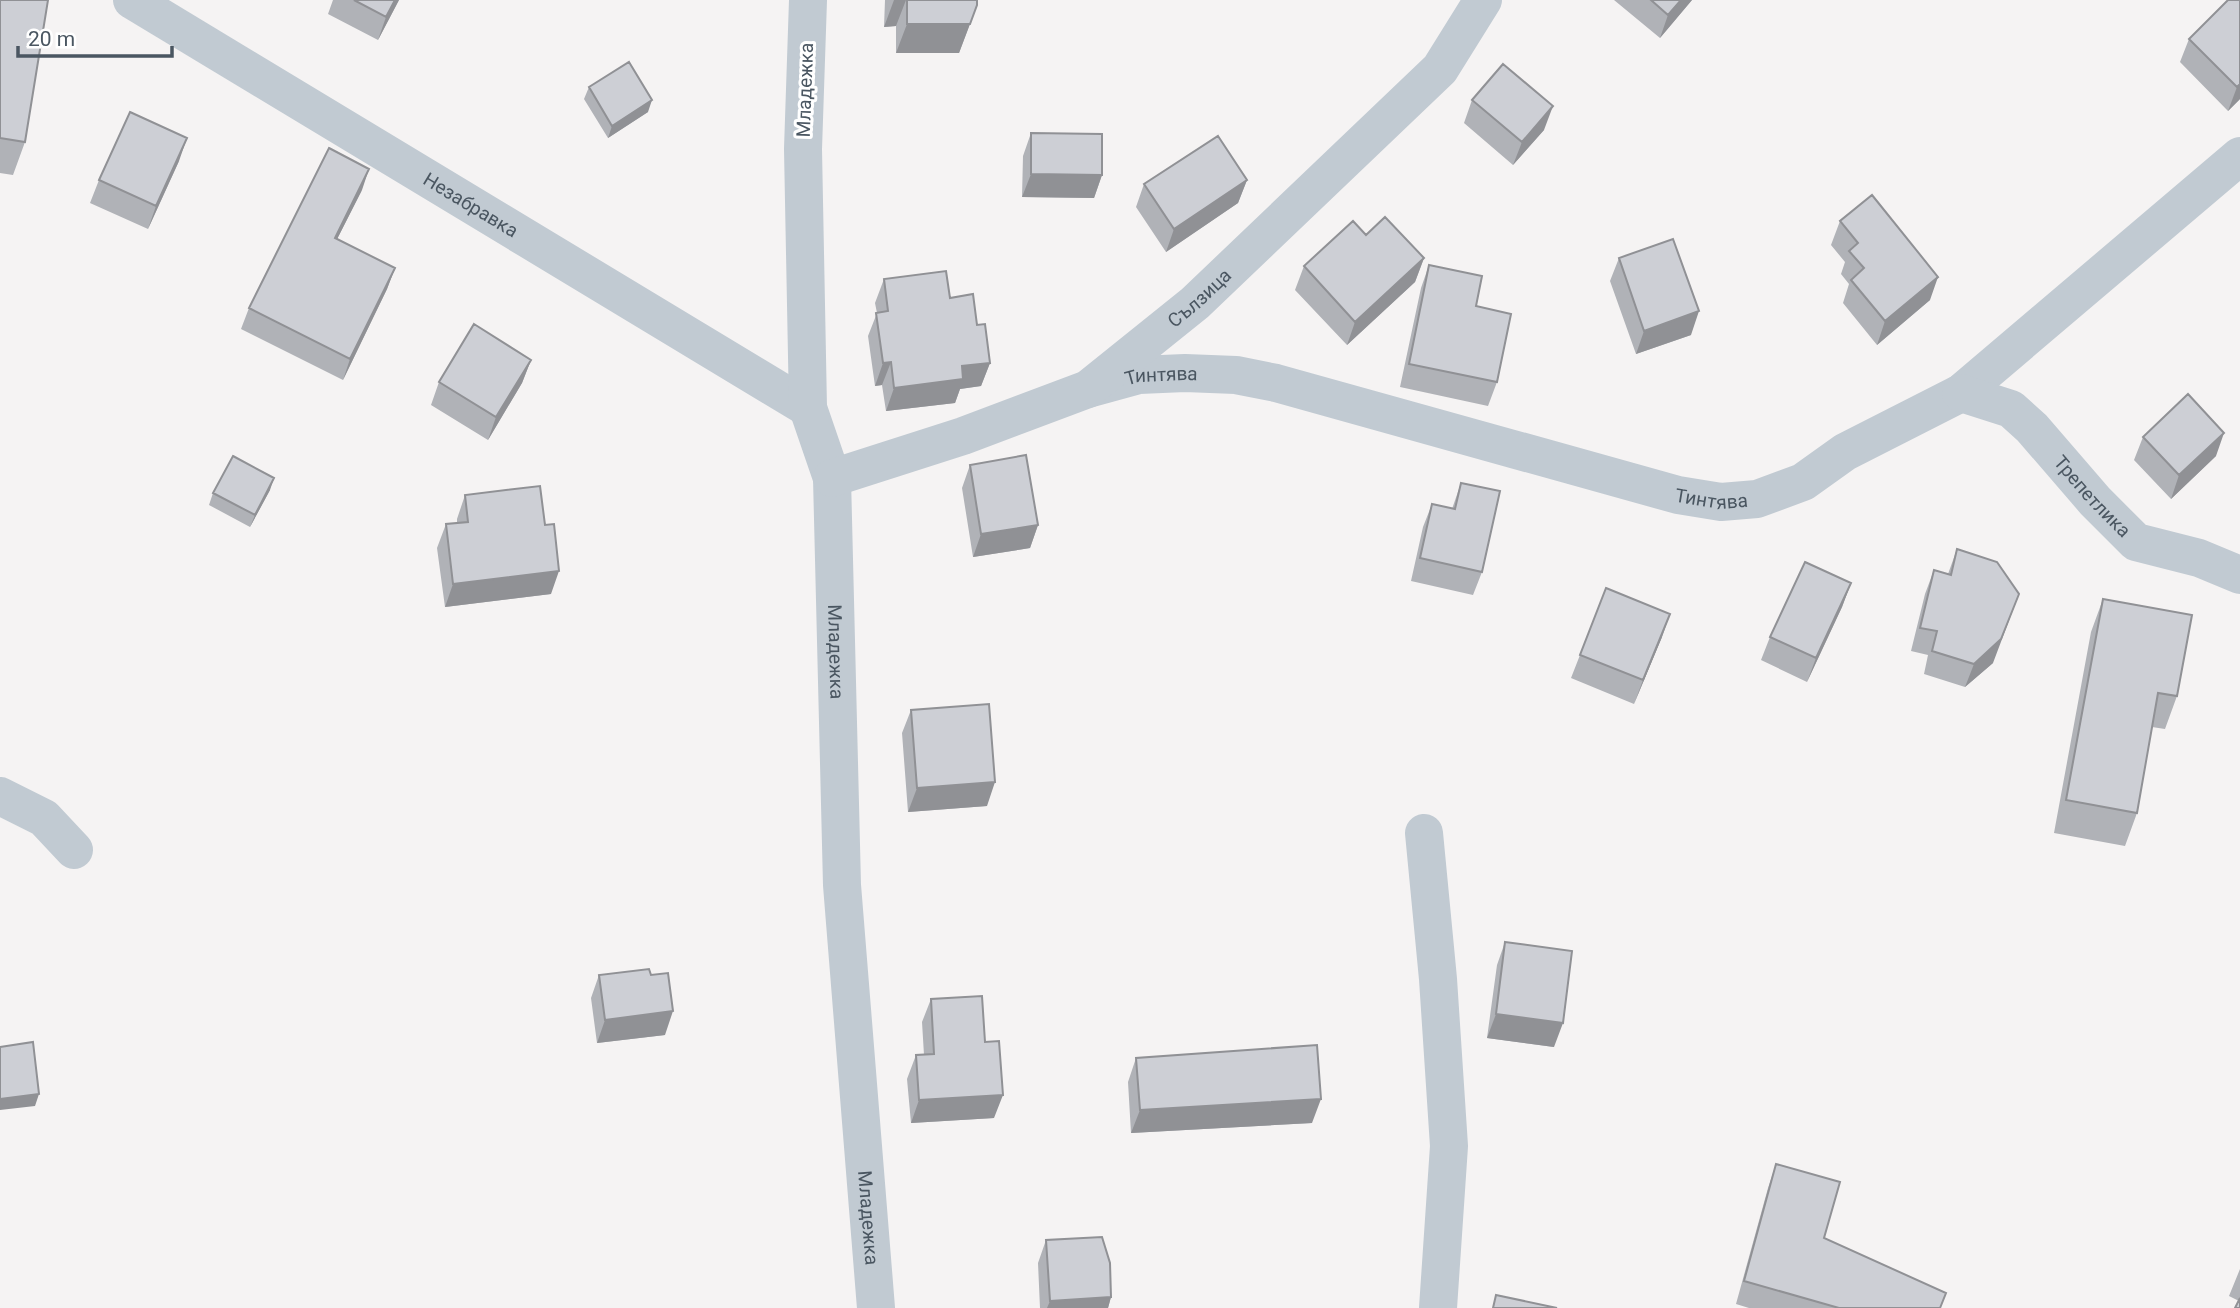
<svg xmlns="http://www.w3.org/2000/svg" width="2240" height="1308" viewBox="0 0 2240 1308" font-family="Roboto,sans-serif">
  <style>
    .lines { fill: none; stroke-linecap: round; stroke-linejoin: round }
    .minor { stroke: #c1cad2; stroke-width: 38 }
    .wall { fill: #b0b2b7 }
    .shaded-wall { fill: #909195 }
    .building { fill: #cdcfd5; stroke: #909195; stroke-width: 2 }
    .labels { text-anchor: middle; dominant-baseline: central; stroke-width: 6; stroke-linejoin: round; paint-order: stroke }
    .street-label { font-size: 19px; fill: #4a5661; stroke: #fff }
  </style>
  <rect width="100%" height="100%" fill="#f5f3f3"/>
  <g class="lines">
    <!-- minor -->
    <g class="minor">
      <path id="s1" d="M 132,0 L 808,408"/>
      <path id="s2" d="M 808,0 L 803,149 L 808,408 L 832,478 L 842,885 L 876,1308"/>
      <path id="s3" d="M 1088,389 L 1139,375 L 1185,373 L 1236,375 L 1276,383 L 1678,495 L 1721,502 L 1757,499 L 1803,482 L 1845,452 L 1961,393 L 2240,156"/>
      <path id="s4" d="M 1961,393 L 2011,409 L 2032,428 L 2095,501 L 2136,542 L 2199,558 L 2240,575"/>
      <path id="s5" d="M 832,478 L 963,436 L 1088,389 L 1195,303 L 1440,69 L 1483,0"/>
      <path d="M 0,796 L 44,818 L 74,850"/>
      <path d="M 1424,833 L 1438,979 L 1449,1146 L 1438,1308"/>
    </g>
  </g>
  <!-- wall -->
  <path class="wall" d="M 0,0 L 25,142 L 13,175 L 0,173 Z
    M 333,0 L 399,0 L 378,40 L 328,14 Z
    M 885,0 L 977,0 L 977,5 L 959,53 L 896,53 L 896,26 L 884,27 Z
    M 1614,0 L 1692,0 L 1660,38 Z
    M 2228,0 L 2240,99 L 2228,111 L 2180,62 L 2189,39 Z
    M 589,87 L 648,112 L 608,138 L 584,99 Z
    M 1472,100 L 1544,130 L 1513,165 L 1464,123 Z
    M 1031,133 L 1102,175 L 1094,198 L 1022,197 L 1023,156 Z
    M 179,161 L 148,229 L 90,203 L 99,180 Z
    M 1247,180 L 1238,203 L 1166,252 L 1136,207 L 1144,184 Z
    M 362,190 L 337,239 L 395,268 L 387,289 L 343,380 L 241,329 L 249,308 Z
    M 1840,221 L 1930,300 L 1877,345 L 1843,303 L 1849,284 L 1841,274 L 1845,262 L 1831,245 Z
    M 1366,235 L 1424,258 L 1415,282 L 1347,345 L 1295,290 L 1304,266 Z
    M 1619,258 L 1691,335 L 1636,354 L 1610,281 Z
    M 1429,265 L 1476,306 L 1497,382 L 1488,406 L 1400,387 L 1421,288 Z
    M 884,279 L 950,298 L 977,325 L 990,363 L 981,386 L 960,389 L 955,403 L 886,411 L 882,385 L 875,386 L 868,336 L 877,313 L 875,303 Z
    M 531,360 L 522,383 L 488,440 L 431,405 L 439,382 Z
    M 2143,437 L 2216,456 L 2171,499 L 2134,460 Z
    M 970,465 L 1038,525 L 1030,548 L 973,557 L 962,488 Z
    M 1461,483 L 1482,572 L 1473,595 L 1411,581 L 1423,527 L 1432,504 L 1452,509 Z
    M 270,490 L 250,527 L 209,505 L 213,493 Z
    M 465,495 L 545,525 L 551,594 L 445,607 L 437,548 L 446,524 L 457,523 L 457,519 Z
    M 1957,549 L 1993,663 L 1965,687 L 1924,674 L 1928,655 L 1911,651 L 1925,594 L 1934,570 L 1948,574 Z
    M 1851,583 L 1842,607 L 1807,682 L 1761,660 L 1770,637 Z
    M 2103,599 L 2177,696 L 2165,729 L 2152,727 L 2137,813 L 2125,846 L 2054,833 L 2091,632 Z
    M 1662,637 L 1634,704 L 1571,678 L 1580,655 Z
    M 911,710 L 987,806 L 908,812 L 902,733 Z
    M 1505,942 L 1554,1047 L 1487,1038 L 1497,965 Z
    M 599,975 L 651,975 L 665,1035 L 597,1043 L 591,998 Z
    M 931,999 L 985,1042 L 994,1118 L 911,1123 L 907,1079 L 916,1055 L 924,1055 L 922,1022 Z
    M 1136,1058 L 1312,1123 L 1131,1133 L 1128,1082 Z
    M 1776,1164 L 1824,1238 L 1941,1308 L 1749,1308 L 1736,1304 L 1768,1188 Z
    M 1046,1240 L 1111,1297 L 1108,1308 L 1040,1308 L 1038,1263 Z
    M 2240,1269 L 2240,1308 L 2239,1301 L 2229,1296 Z"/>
  <!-- shaded-wall -->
  <path class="shaded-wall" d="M 395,0 L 399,0 L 378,40 L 386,17 Z
    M 894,0 L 906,0 L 896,26 L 884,27 Z
    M 1681,0 L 1692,0 L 1660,38 L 1668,15 Z
    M 907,24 L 970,24 L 959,53 L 896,53 Z
    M 2240,84 L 2240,99 L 2228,111 L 2237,87 Z
    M 652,100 L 648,112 L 608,138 L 612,126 Z
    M 1553,106 L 1544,130 L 1513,165 L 1522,142 Z
    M 187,138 L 179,161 L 148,229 L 156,206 Z
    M 369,169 L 362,190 L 327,259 L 335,238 Z
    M 1031,174 L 1102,175 L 1094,198 L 1022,197 Z
    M 1247,180 L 1238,203 L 1166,252 L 1174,229 Z
    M 1424,258 L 1415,282 L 1347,345 L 1355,322 Z
    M 395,268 L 387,289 L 343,380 L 350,359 Z
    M 1938,277 L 1930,300 L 1877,345 L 1885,321 Z
    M 1699,311 L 1691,335 L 1636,354 L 1644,331 Z
    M 531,360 L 522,383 L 488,440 L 496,417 Z
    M 891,362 L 882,385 L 875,386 L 883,363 Z
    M 990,363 L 981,386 L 960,389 L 955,403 L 886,411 L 894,388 L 962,366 Z
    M 2224,433 L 2216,456 L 2171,499 L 2179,475 Z
    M 274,478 L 270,490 L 250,527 L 255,515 Z
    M 1038,525 L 1030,548 L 973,557 L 981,534 Z
    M 559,571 L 551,594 L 445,607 L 453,584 Z
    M 1851,583 L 1842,607 L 1807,682 L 1816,658 Z
    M 2019,594 L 1993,663 L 1965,687 L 1974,664 Z
    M 1670,614 L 1662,637 L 1634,704 L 1643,680 Z
    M 995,782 L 987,806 L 908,812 L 917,788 Z
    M 673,1011 L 665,1035 L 597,1043 L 605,1020 Z
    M 1496,1014 L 1563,1023 L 1554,1047 L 1487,1038 Z
    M 39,1094 L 35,1106 L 0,1110 L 0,1099 Z
    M 1003,1095 L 994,1118 L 911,1123 L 919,1100 Z
    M 1321,1099 L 1312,1123 L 1131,1133 L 1140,1110 Z
    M 1111,1297 L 1108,1308 L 1047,1308 L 1050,1301 Z"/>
  <!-- building -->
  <path class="building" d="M 0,0 L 48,0 L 25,142 L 0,138 Z
    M 354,0 L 395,0 L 386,17 Z
    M 907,0 L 977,0 L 977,5 L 970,24 L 907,24 Z
    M 1651,0 L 1681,0 L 1668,15 Z
    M 2228,0 L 2240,0 L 2240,84 L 2237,87 L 2189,39 Z
    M 629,62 L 652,100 L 612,126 L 589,87 Z
    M 1503,64 L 1553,106 L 1522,142 L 1472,100 Z
    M 130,112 L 187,138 L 156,206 L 99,180 Z
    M 1031,133 L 1102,134 L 1102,175 L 1031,174 Z
    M 1218,136 L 1247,180 L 1174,229 L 1144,184 Z
    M 329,148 L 369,169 L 335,238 L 395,268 L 350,359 L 249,308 Z
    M 1872,195 L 1938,277 L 1885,321 L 1851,280 L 1864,268 L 1849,251 L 1858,243 L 1840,221 Z
    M 1385,217 L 1424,258 L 1355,322 L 1304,266 L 1353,221 L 1366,235 Z
    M 1673,239 L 1699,311 L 1644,331 L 1619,258 Z
    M 1429,265 L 1482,276 L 1476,306 L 1511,314 L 1497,382 L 1409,364 Z
    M 946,271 L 950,298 L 973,294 L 977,325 L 985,324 L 990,363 L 962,366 L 963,379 L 894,388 L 891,362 L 883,363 L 876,313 L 888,311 L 884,279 Z
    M 474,324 L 531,360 L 496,417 L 439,382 Z
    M 2188,394 L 2224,433 L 2179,475 L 2143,437 Z
    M 1026,455 L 1038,525 L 981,534 L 970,465 Z
    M 233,456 L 274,478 L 255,515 L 213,493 Z
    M 1461,483 L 1500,491 L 1482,572 L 1420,558 L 1432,504 L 1455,509 Z
    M 540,486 L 545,525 L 554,524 L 559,571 L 453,584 L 446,524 L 468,522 L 465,495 Z
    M 1957,549 L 1997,562 L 2019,594 L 2001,639 L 1974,664 L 1932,651 L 1937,631 L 1920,628 L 1934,570 L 1951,575 Z
    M 1805,562 L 1851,583 L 1816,658 L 1770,637 Z
    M 1606,588 L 1670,614 L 1643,680 L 1580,655 Z
    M 2103,599 L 2192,615 L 2177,696 L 2158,693 L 2137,813 L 2066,800 Z
    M 989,704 L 995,782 L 917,788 L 911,710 Z
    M 1505,942 L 1572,951 L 1563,1023 L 1496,1014 Z
    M 649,969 L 651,975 L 668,973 L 673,1011 L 605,1020 L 599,975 Z
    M 982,996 L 985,1042 L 999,1041 L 1003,1095 L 919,1100 L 916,1055 L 934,1054 L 931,999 Z
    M 33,1042 L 39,1094 L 0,1099 L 0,1047 Z
    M 1317,1045 L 1321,1099 L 1140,1110 L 1136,1058 Z
    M 1776,1164 L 1840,1182 L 1824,1238 L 1946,1293 L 1940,1308 L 1839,1308 L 1744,1281 Z
    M 1102,1237 L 1110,1263 L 1111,1297 L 1050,1301 L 1046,1240 Z
    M 1496,1295 L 1557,1308 L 1493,1308 Z
    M 2240,1298 L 2240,1308 L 2235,1308 Z"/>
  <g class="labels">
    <!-- street labels -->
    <g class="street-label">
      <text transform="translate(805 90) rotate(-88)">Младежка</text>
      <text stroke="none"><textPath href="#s1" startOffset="396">Незабравка</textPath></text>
      <text stroke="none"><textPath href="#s5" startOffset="415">Сълзица</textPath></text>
      <text stroke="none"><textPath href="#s3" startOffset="75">Тинтява</textPath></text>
      <text stroke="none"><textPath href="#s4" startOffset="172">Трепетлика</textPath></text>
      <text stroke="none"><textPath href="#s3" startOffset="642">Тинтява</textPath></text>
      <text stroke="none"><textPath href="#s2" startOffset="656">Младежка</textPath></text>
      <text stroke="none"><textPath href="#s2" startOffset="1223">Младежка</textPath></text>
    </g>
  </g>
  <!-- scale -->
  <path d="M18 46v10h154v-10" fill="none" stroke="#4a5661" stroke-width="3.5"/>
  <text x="28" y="46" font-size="21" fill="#4a5661" stroke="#ffffff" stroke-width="5" paint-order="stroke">20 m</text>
</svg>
